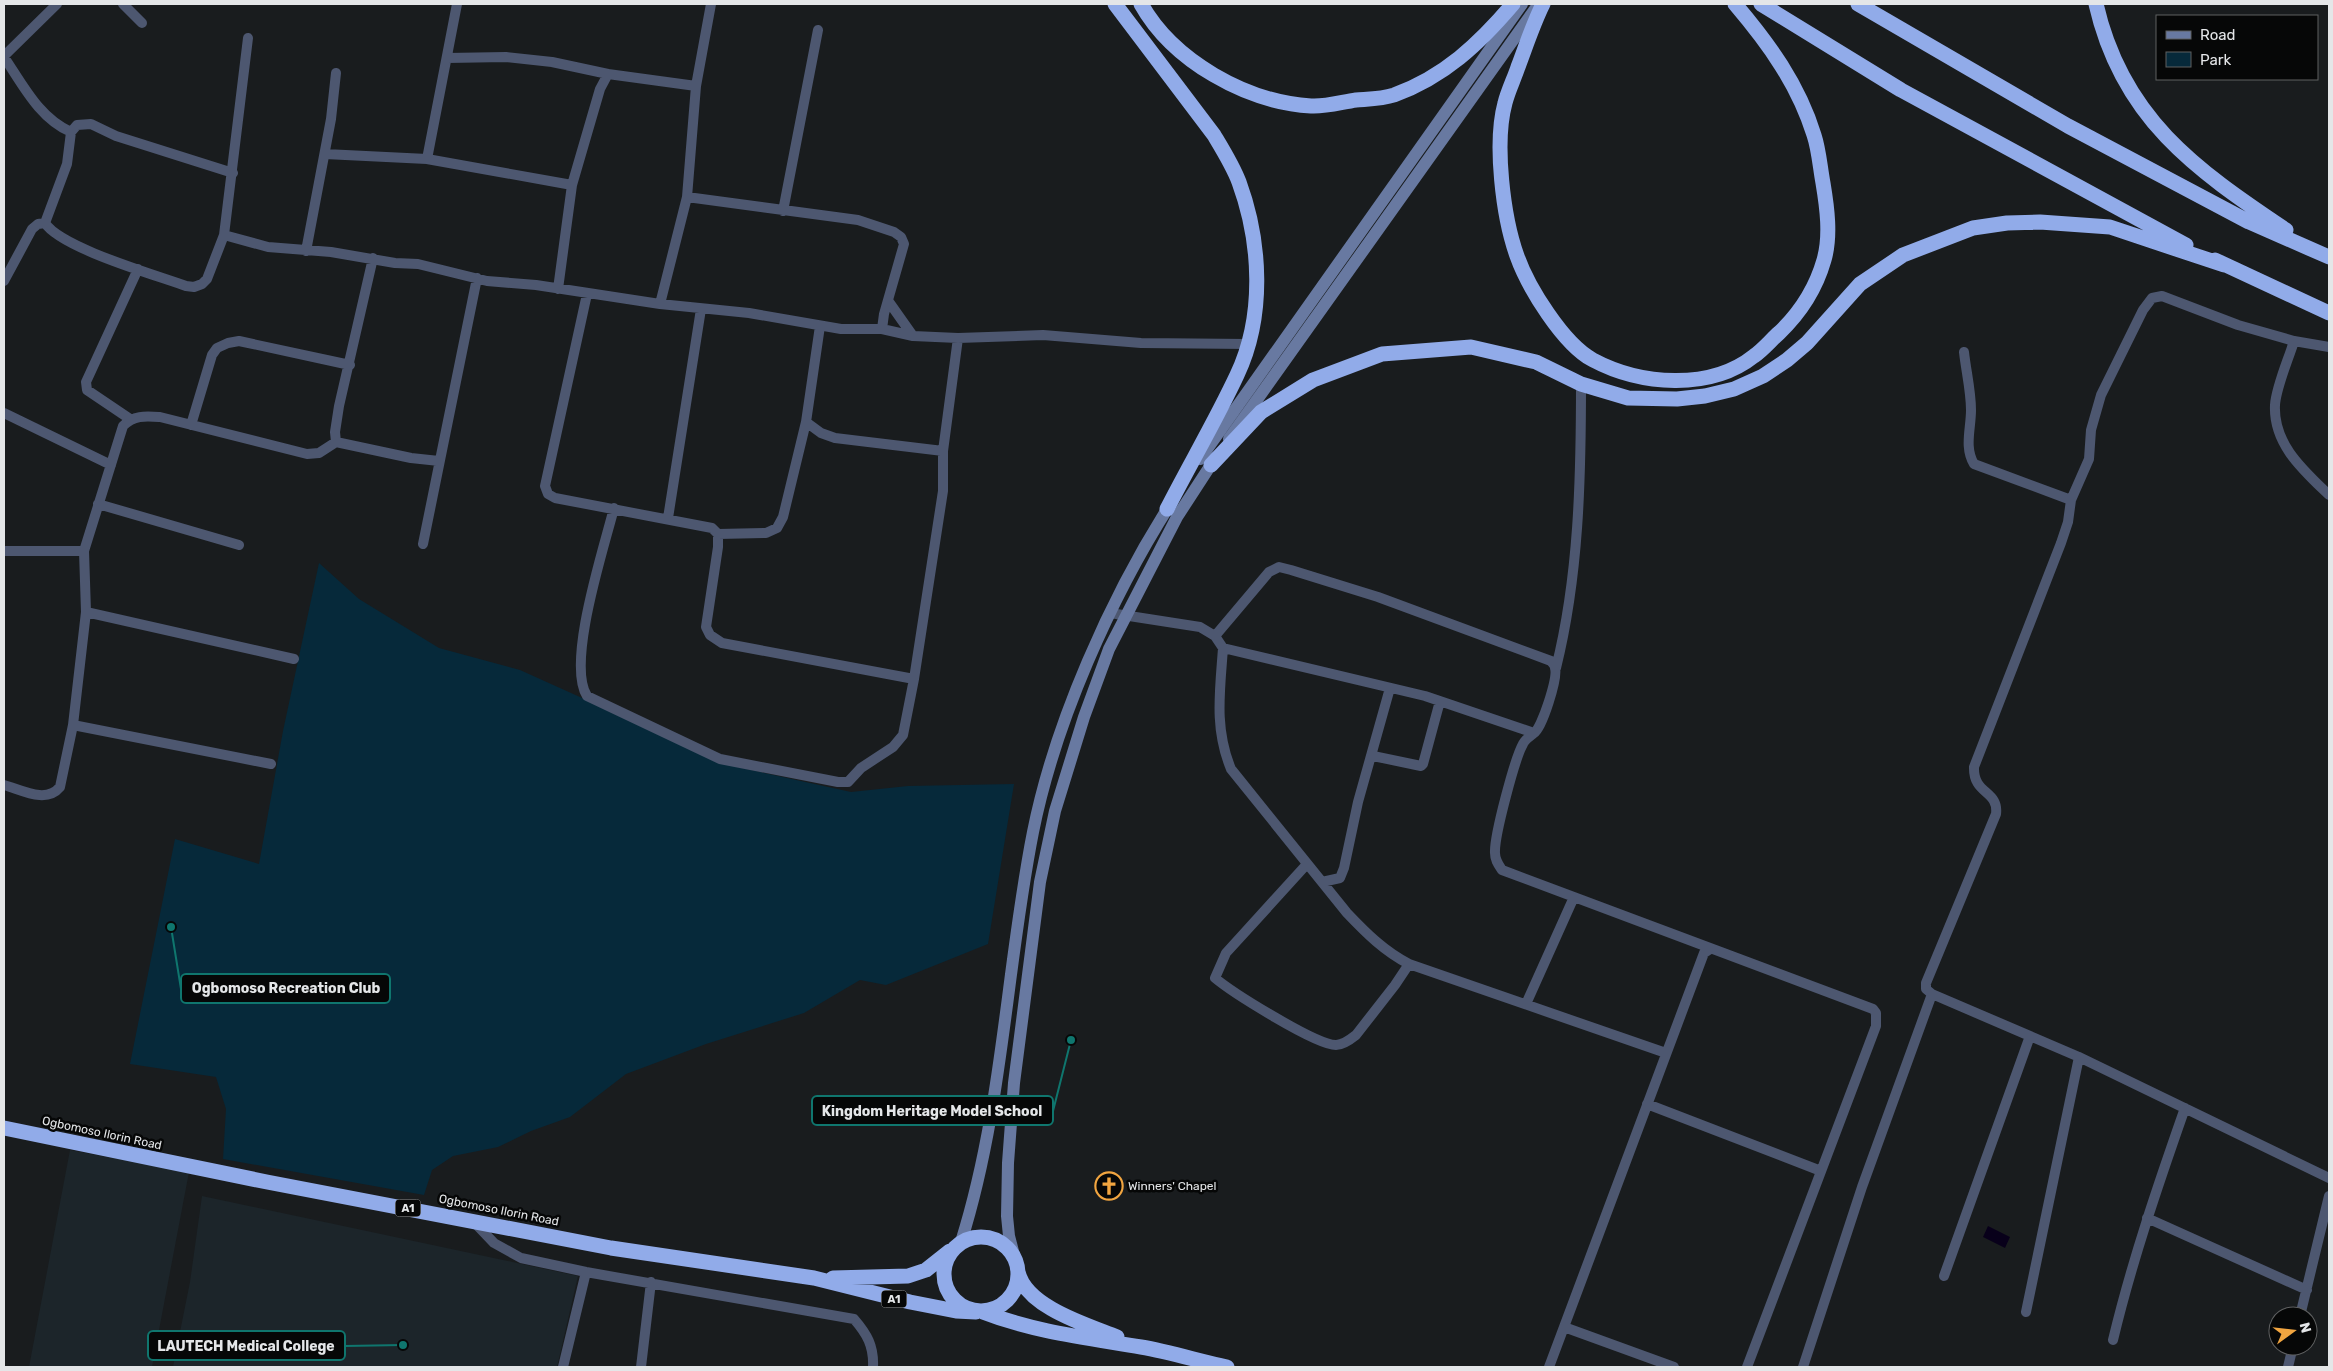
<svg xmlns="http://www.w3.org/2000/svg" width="2333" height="1371" viewBox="0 0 2333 1371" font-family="Rubik,sans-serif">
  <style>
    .built { fill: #1c252a }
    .green { fill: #06293a }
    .water { fill: #08001a }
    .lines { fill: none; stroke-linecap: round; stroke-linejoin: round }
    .street { stroke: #4d5770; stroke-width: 10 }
    .secondary { stroke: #6879a1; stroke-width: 12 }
    .highway { stroke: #91abe9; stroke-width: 15 }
    .labels { text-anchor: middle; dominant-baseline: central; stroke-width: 5; stroke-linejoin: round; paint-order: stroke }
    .shield { fill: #060707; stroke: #a1a3a4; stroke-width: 1 }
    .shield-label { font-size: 11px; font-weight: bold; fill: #e4e6e8 }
    .street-label { font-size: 12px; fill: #e4e6e8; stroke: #060707 }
    .poi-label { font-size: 12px; fill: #e4e6e8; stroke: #060707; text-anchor: start }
    .leader { fill: none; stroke: #0f766e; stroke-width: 2 }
    .callout-dot { fill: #0f766e; stroke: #060707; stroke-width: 2 }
    .callout { fill: #060707; stroke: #0f766e; stroke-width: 2 }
    .callout-label { font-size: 14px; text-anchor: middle; font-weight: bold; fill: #e4e6e8 }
  </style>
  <rect width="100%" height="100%" fill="#191c1e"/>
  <!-- built -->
  <path class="built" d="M 70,1150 L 189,1172 L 152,1367 L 29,1367 Z
    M 202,1196 L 578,1276 L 557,1367 L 173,1367 L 190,1282 Z"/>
  <!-- green -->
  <path class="green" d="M 319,563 L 359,599 L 439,648 L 520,670 L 733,766 L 851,792 L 908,786 L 1014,784 L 988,944 L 886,985 L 860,980 L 804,1013 L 706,1044 L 626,1074 L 570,1117 L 531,1131 L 498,1147 L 453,1156 L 432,1170 L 424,1195 L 223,1159 L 226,1109 L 216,1077 L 130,1064 L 175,839 L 259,864 L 283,731 Z"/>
  <!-- water -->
  <path class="water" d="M 1988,1226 L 2010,1237 L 2005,1248 L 1983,1237 Z"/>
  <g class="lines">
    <!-- street -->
    <path class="street" d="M 123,4 L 142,23
      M 4,56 L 57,4
      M 4,57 C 23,85 39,118 71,132
      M 447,58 L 506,57 L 552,62 L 608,74
      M 325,154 L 427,159 L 572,185
      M 427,159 L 457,4
      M 687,197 L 858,220 L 894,232 L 901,237 L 904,244 L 884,314 L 882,329
      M 783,211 L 818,30
      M 45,223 C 61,248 156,275 186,286 L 194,287 L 202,284 L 207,279 L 224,235 L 248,38
      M 45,223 L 67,164 L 71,132 L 77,125 L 91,124 L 116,136 L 233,173
      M 224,235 L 268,247 L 331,252 L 395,263 L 418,264 L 487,281 L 536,285 L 660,304 L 749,313 L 841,329 L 882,329 L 913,336 L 958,338 L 1043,335 L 1141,343 L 1248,344
      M 306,251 L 331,119 L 336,73
      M 4,281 L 32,229 L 38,224 L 45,223
      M 558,289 L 572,185 L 600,89 L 608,74 L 696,86
      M 587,294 L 545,486 L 548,494 L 555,498 L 712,528 L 718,534 L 718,547 L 706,627 L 710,635 L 722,643 L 914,679
      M 889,302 L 913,336
      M 660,304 L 687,197 L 696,86 L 711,4
      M 2294,341 C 2289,358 2276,387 2275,405 C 2273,444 2303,470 2329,495
      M 2329,347 L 2294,341 L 2238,325 L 2162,296 L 2152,298 L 2143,310 L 2101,395 L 2091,430 L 2089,459 L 2071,500 L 2068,522 L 2061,543 L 1974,767 C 1973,795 1999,790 1996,814 L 1926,983 L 1926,989 L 1932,994 L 2079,1057 L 2329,1178
      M 1964,352 C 1966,371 1971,391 1971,410 C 1971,429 1964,447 1974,464 L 2071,500
      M 4,413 L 111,465
      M 130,419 L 87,390 L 86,382 L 138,269
      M 806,422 L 821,433 L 835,438 L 943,451
      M 191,425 L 212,355 L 217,348 L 228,343 L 239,341 L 350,365
      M 336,442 L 411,458 L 439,461
      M 98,504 L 239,545
      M 614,508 C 604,548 566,663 587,696 L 720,759 L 838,782 L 848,782 L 861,768 L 893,747 L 903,735 L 914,679 L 943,491 L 943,451 L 958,338
      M 668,518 L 701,309
      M 718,534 L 766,533 L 777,528 L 783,517 L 806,422 L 820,326
      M 423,544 L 477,278
      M 4,551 L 84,551
      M 86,612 L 294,659
      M 1110,613 L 1200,627 L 1215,636 L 1223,648 L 1425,696 L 1534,733 C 1530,737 1525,739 1523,744 C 1515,758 1494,836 1495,853 C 1495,860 1498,864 1502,870 L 1873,1009 L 1876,1013 L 1876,1026 L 1747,1367
      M 1215,636 L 1269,572 L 1279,567 L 1291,570 L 1378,597 L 1551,661 C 1552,663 1555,665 1555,668 C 1558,678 1542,728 1534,733
      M 1223,648 C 1220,691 1214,728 1231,769 L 1347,913 C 1366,933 1384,951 1409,964 L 1666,1053
      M 1556,668 C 1579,576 1581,478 1581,384
      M 73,725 L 271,764
      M 1373,756 L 1421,766 L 1423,764 L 1440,701
      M 4,785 C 22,790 46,804 60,787 L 73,725 L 86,612 L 84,551 L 123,426 C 134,415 145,416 160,417 L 307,454 L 319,453 L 336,442 L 335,432 L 339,406 L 373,258
      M 1307,864 L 1226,953 L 1215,978 C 1233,993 1316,1045 1336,1045 C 1343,1045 1351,1039 1356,1035 L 1395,985 L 1409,964
      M 1322,882 L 1340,878 L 1344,868 L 1358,802 L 1390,688
      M 1526,1004 L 1574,897
      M 1647,1104 L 1821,1171
      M 2147,1218 L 2307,1290
      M 473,1221 L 494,1243 L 521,1258 L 586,1272 L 854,1319 C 867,1334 874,1346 873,1367
      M 1944,1276 L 2030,1036
      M 2026,1312 L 2079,1057
      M 2300,1316 L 2329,1196
      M 1564,1327 L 1674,1367
      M 2113,1340 C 2132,1261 2158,1185 2185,1108
      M 563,1367 L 586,1272
      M 641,1367 L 651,1282
      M 1549,1367 L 1704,953 L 1710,949
      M 1803,1367 L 1862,1187 L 1932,994
      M 2288,1367 L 2293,1346"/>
    <!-- secondary -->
    <path class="secondary" d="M 1229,439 L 1538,5
      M 1200,459 L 1522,4
      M 961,1242 C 1003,1109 1006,968 1033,832 C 1055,722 1111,597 1171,503
      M 1015,1259 L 1009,1236 L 1007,1216 L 1008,1163 L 1014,1083 L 1040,882 L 1055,811 L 1084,717 L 1109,649 L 1177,517 L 1216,457"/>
    <!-- highway -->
    <path class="highway" d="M 1115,4 L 1214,135 C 1223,150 1233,166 1239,182 C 1261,242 1265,316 1237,375 C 1216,420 1190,464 1167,509
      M 1141,4 C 1173,61 1246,102 1311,106 C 1325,107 1342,102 1356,100 C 1368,99 1382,99 1394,95 C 1444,77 1479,44 1513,4
      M 1543,4 C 1533,24 1526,46 1518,67 C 1514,79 1508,91 1505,103 C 1494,143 1503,217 1517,256 C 1528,287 1563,344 1593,360 C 1640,385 1710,391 1754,356 C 1763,350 1771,340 1779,333 C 1800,313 1816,288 1824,260 C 1831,236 1827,207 1823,183 C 1820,167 1819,150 1814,135 C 1798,84 1769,44 1735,4
      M 1761,4 L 1901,90 L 2186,245
      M 1858,4 L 2068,126 L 2249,222 L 2329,257
      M 2096,4 C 2122,118 2195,169 2286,230
      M 2215,260 L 2329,313
      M 1211,465 L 1261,412 L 1313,380 L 1382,354 L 1471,347 L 1536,362 L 1581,384 L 1628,398 L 1677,399 L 1705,396 L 1734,389 L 1763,376 L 1787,360 L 1807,343 L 1860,284 L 1903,255 L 1973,228 L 2007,223 L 2040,222 L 2110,227 L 2224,265
      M 4,1128 L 267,1182 L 611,1248 L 814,1278 L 910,1302 L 956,1311 L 976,1312
      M944 1274a37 37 0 1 1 74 0a37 37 0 1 1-74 0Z
      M 1018,1272 C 1026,1307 1087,1325 1117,1337
      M 833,1278 L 908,1276 L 926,1270 L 950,1251
      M 983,1312 C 1034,1332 1088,1338 1141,1347 C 1170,1352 1199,1361 1227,1367"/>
  </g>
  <!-- icons -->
  <defs>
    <g id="church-ring" transform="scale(1.4375)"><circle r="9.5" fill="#060707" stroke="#f1a540" stroke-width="1.5"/><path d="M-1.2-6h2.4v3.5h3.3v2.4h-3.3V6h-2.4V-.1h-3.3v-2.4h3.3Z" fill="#f1a540"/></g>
  </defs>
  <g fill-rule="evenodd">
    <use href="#church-ring" x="1109" y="1186"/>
  </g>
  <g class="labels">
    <!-- shield labels -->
    <g class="shield">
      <rect x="395.5" y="1199.5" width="25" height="17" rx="4"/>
      <rect x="881.5" y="1290.5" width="25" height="17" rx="4"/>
    </g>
    <g class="shield-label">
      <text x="408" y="1208">A1</text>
      <text x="894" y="1299">A1</text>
    </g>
    <!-- street labels -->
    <g class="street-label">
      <text transform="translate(102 1133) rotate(12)">Ogbomoso Ilorin Road</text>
      <text transform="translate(499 1210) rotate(11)">Ogbomoso Ilorin Road</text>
    </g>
    <!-- poi labels -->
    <g class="poi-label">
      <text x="1128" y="1186">Winners' Chapel</text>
    </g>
  </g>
  <!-- callouts -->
  <path class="leader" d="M171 927L181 989M1071 1040L1053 1111M403 1345L345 1346"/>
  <g class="callout-dot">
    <circle cx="171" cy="927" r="5"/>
    <circle cx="1071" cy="1040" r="5"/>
    <circle cx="403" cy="1345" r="5"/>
  </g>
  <g class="callout">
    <rect x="181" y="974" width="209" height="29" rx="5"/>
    <rect x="812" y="1096" width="241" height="29" rx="5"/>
    <rect x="148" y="1331" width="197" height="29" rx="5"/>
  </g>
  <g class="callout-label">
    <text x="286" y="993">Ogbomoso Recreation Club</text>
    <text x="932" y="1116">Kingdom Heritage Model School</text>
    <text x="246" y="1351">LAUTECH Medical College</text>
  </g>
  <!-- border -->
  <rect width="2333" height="1371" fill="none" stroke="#e4e6e8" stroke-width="10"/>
  <!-- legend -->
  <rect x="2156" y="15" width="162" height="65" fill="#060707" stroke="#5f6061"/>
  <rect x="2166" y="31" width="25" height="8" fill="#6879a1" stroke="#5f6061"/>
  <text x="2200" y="40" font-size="15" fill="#e4e6e8">Road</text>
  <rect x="2166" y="52" width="25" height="15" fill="#06293a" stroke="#5f6061"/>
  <text x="2200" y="65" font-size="15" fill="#e4e6e8">Park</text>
  <!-- north arrow -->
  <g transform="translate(2293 1331) rotate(75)"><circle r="24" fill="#060707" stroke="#5f6061"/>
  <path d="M0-4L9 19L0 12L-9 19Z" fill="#f1a540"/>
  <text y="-8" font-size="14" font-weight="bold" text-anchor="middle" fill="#e4e6e8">N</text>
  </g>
</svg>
